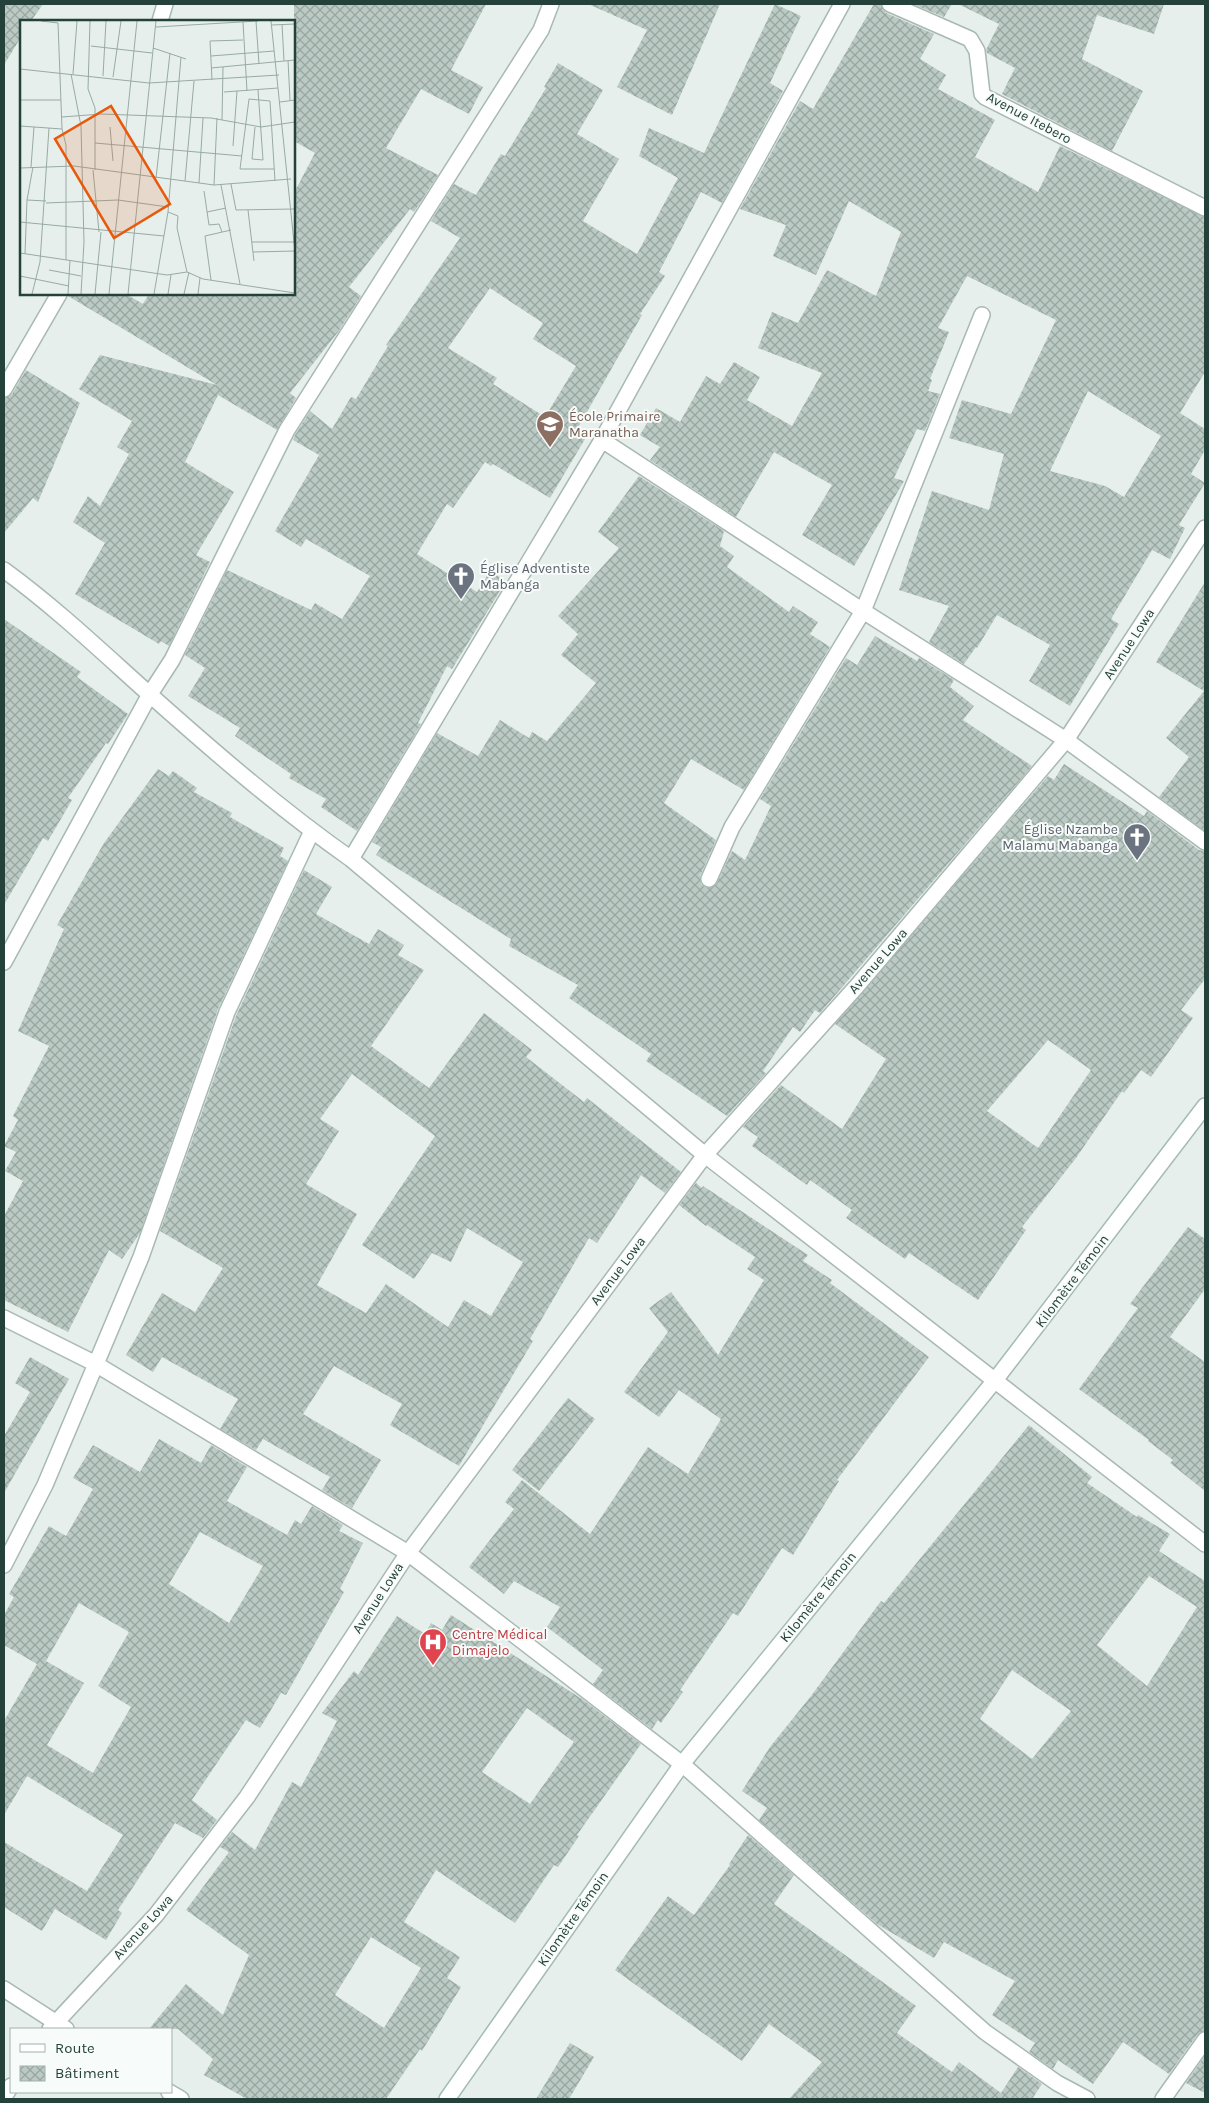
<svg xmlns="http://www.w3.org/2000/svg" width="1209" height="2103" viewBox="0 0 1209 2103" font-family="Karla,sans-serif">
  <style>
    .building { fill: url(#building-cross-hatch); fill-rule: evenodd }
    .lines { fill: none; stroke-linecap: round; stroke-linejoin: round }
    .street-casing { stroke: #a8b8b2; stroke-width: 18 }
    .secondary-casing { stroke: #a4bbb3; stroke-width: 18 }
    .street { stroke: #fff; stroke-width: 15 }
    .secondary { stroke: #fff; stroke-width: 15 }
    .labels { text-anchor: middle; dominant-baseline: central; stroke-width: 4; stroke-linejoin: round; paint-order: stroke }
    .street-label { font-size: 14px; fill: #24423a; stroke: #f7fbf9 }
    .education-label { font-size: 14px; fill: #785e54; stroke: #f7fbf9; text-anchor: start }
    .worship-label { font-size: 14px; fill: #5b616d; stroke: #f7fbf9; text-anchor: start }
    .health-label { font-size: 14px; fill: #be3a42; stroke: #f7fbf9; text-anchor: start }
    .inset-road { fill: none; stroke: #98aaa4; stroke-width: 1 }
    .view { fill: #e8590c; fill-opacity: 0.15; stroke: #e8590c; stroke-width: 2.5 }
    .inset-edge { fill: none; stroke: #24423a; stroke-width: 2.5 }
  </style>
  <defs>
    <pattern id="building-cross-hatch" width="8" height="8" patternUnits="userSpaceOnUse" patternTransform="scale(1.25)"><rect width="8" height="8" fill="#bbcac4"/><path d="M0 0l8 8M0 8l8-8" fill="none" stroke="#98a6a0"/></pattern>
  </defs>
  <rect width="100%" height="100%" fill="#e6efeb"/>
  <!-- building -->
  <path class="building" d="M 8,4 L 43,4 L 31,21 L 21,21 L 21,37 L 4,65 L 4,6 Z
    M 294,4 L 486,4 L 451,70 L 483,87 L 469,114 L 421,89 L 386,148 L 438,175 L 414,212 L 410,209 L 349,287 L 361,296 L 338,332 L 290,393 L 296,398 L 277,430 L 218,395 L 185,462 L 234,492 L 196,555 L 210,562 L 169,646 L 161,641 L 159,644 L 75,594 L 105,543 L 73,522 L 88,496 L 100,506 L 129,454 L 117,447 L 132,421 L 79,389 L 100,355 L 217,385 L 68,296 L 68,294 L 126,294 L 143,304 L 149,294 L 294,294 L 294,193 L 315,153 L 294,141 Z
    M 588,4 L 720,4 L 672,115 L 617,87 L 647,30 Z
    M 775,4 L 801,16 L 770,83 L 783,91 L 722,203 L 701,192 L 659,272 L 665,276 L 640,314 L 642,315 L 575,433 L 585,439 L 550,498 L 493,464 L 491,466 L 485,462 L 453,508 L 447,504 L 417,554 L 477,592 L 490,571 L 506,581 L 452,669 L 447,666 L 418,723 L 421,724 L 357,831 L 321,807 L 326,799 L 289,778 L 291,774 L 235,736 L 240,728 L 188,696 L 205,668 L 185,655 L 227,570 L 311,610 L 315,603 L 342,619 L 370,576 L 306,539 L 301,547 L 275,531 L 319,455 L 293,440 L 295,435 L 310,411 L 332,429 L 351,397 L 356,399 L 388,346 L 386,345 L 460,238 L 431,221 L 454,184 L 476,195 L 501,154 L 505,156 L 546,88 L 544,87 L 558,63 L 603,90 L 577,134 L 619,159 L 583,221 L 637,254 L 678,178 L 639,156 L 649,128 L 704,153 ZM 490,288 L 543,323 L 533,339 L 576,366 L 545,417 L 493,384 L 497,378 L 448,348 Z
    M 874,4 L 881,4 L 886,13 L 934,34 L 920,59 L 946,75 L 938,89 L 995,120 L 975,157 L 1038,192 L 1060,146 L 1205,217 L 1205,372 L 1180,413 L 1205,429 L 1205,450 L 1191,474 L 1205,483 L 1179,525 L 1185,528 L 1170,559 L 1152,550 L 1111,619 L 1119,624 L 1070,706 L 1029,681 L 1050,645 L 997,615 L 977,648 L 976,647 L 964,664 L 929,642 L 949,606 L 899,590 L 932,491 L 989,510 L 1004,454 L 949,438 L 962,400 L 1011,414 L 1056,320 L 967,276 L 938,328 L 949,332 L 930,379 L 932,380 L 928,391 L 940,394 L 925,431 L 917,429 L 894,478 L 904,481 L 854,566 L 802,535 L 832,485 L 774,452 L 736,517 L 650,460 L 660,447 L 640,435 L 656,408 L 680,422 L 706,376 L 720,384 L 734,362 L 760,377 L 747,400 L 792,426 L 822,373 L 758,348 L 772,312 L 798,323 L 827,270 L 876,296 L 901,232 L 849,201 L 816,275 L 773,256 L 786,225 L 740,209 L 800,101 L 813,109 ZM 1088,391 L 1161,436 L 1124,497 L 1105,486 L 1050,471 Z
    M 913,4 L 952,4 L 944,17 Z
    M 958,4 L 1164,4 L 1154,34 L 1097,15 L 1082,59 L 1143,91 L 1112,151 L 1002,94 L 1015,68 L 987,53 L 986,50 L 999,24 Z
    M 26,370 L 80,403 L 38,502 L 33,498 L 4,533 L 4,398 L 12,394 Z
    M 639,476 L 724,531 L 720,546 L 734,556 L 727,567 L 789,612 L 793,606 L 818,622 L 810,634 L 830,647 L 744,790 L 691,759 L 664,803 L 716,840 L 700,876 L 701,884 L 705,887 L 710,888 L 717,883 L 732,851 L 745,860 L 771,806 L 760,799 L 846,658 L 857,665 L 875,636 L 917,661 L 919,658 L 954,680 L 950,687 L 974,706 L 963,720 L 1032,766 L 820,1013 L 815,1010 L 800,1032 L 793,1027 L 763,1071 L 766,1073 L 727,1116 L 646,1061 L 651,1054 L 569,998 L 578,985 L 509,946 L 511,939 L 376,855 L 381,847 L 372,842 L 437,733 L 478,756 L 500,720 L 529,738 L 532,732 L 547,741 L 596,683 L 561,655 L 578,634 L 558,616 L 619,548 L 598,532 Z
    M 1205,582 L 1205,831 L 1159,797 L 1189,757 L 1166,738 L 1204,691 L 1156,662 Z
    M 4,619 L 81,672 L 77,677 L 128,714 L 108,744 L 106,743 L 68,798 L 72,800 L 48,841 L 43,838 L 4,905 Z
    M 1064,764 L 1144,816 L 1147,811 L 1199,850 L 1205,851 L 1205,979 L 1181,1010 L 1193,1018 L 1151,1077 L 1141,1070 L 1124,1093 L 1122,1091 L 1076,1158 L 1022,1227 L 1026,1230 L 978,1300 L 909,1253 L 905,1259 L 846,1218 L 852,1210 L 810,1180 L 807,1185 L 752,1146 L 758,1137 L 743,1127 L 781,1085 L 842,1129 L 886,1059 L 835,1024 L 1048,776 L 1054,780 ZM 1048,1040 L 1091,1070 L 1038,1148 L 987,1111 Z
    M 158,769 L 169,776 L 173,771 L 197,788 L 194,792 L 232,813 L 230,817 L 284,848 L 280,856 L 288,861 L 218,1009 L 140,1233 L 122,1259 L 109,1250 L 68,1332 L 4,1300 L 4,1216 L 23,1181 L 5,1171 L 16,1152 L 4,1146 L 18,1120 L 13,1116 L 49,1046 L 18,1031 L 64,929 L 57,925 L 104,843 Z
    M 304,870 L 332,887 L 316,914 L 369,944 L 378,929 L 404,945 L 398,955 L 424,970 L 371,1046 L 429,1088 L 484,1013 L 532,1050 L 526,1057 L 584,1102 L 587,1098 L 681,1172 L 665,1193 L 641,1175 L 597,1243 L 589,1238 L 530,1339 L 533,1341 L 459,1466 L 390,1425 L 402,1404 L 334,1366 L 303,1414 L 381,1460 L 352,1508 L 322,1490 L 330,1477 L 263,1439 L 256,1450 L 220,1429 L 238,1399 L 162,1357 L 153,1372 L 126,1355 L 162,1293 L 195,1312 L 223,1268 L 160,1231 L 236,1016 ZM 352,1074 L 435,1136 L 362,1245 L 414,1279 L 432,1253 L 451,1262 L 467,1228 L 523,1262 L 491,1316 L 464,1300 L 448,1327 L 386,1284 L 366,1313 L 317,1285 L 357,1214 L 306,1184 L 339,1131 L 320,1119 Z
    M 696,1183 L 702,1188 L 703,1186 L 808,1255 L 803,1261 L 832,1280 L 830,1283 L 929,1357 L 837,1480 L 839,1481 L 793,1555 L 782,1548 L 738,1616 L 733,1613 L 680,1690 L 683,1692 L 661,1723 L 658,1720 L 652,1729 L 593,1684 L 603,1670 L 547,1627 L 560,1607 L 514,1581 L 504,1594 L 469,1567 L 514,1509 L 505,1502 L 522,1480 L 590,1534 L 648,1447 L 688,1474 L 721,1419 L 679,1390 L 659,1417 L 624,1392 L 668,1332 L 649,1308 L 671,1292 L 718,1355 L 764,1280 L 747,1269 L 755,1257 L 707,1225 L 706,1226 L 679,1205 Z
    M 1188,1227 L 1205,1239 L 1205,1289 L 1170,1337 L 1205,1362 L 1205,1491 L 1170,1463 L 1173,1460 L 1148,1441 L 1149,1440 L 1079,1389 L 1138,1308 L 1130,1304 Z
    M 30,1357 L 69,1379 L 4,1493 L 4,1436 L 30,1392 L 15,1383 Z
    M 568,1398 L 595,1419 L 539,1491 L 512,1470 Z
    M 1029,1425 L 1092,1477 L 1087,1483 L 1137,1517 L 1138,1515 L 1170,1534 L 1159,1551 L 1205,1581 L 1205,2031 L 1197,2035 L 1169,2074 L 1123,2042 L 1093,2084 L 1058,2060 L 1053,2069 L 1029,2052 L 1035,2043 L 992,2015 L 1015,1981 L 944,1942 L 934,1958 L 877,1924 L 759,1820 L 767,1808 L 742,1791 L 770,1747 L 811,1696 L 881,1601 L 884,1603 ZM 1149,1576 L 1197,1607 L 1147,1686 L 1097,1645 ZM 1012,1670 L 1071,1711 L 1032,1759 L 980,1719 Z
    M 159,1439 L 201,1463 L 211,1445 L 247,1467 L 227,1501 L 287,1535 L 295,1520 L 301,1524 L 312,1506 L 343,1525 L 339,1531 L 363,1543 L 340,1589 L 344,1592 L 286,1695 L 281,1693 L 260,1728 L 246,1720 L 192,1800 L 217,1820 L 203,1838 L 175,1823 L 118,1910 L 122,1913 L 106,1940 L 55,1909 L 42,1931 L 4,1907 L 4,1842 L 87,1891 L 123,1835 L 27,1776 L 4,1815 L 4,1721 L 37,1664 L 4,1645 L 4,1615 L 14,1597 L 9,1594 L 49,1526 L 66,1536 L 93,1489 L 73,1478 L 93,1445 L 140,1472 ZM 200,1532 L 263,1566 L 229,1623 L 169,1584 ZM 79,1603 L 129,1632 L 98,1686 L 131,1707 L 93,1773 L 47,1745 L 84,1683 L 46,1661 Z
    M 451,1615 L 582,1699 L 641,1744 L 577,1835 L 579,1836 L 558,1867 L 554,1865 L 515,1923 L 436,1870 L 404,1922 L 460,1957 L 447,1978 L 461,1987 L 422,2051 L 420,2049 L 386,2099 L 247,2099 L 204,2075 L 213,2059 L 178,2029 L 149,2029 L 186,1984 L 223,2015 L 249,1955 L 186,1910 L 229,1852 L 220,1847 L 232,1832 L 255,1850 L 292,1782 L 301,1787 L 337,1721 L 322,1713 L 354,1671 L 358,1675 L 397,1616 L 425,1634 L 431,1623 L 442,1630 ZM 527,1708 L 574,1742 L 530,1804 L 482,1772 ZM 371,1937 L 421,1968 L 384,2028 L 335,1995 Z
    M 748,1835 L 794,1875 L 774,1904 L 916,2006 L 897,2033 L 952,2072 L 959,2062 L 1001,2093 L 1018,2067 L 1042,2084 L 1032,2099 L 789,2099 L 822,2062 L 769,2024 L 742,2061 L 615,1970 L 668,1896 L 694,1915 L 730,1865 L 729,1864 Z
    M 570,2043 L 594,2057 L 569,2099 L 536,2099 Z
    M 1205,2056 L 1205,2093 L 1186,2083 Z"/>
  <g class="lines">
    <!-- street casing -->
    <g class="street-casing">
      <path id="street" d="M 890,4 L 970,39 L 977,51 L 982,94 L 985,97 L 1205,208
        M 160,21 L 165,4
        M 4,389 L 59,294
        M 602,440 L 863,611 L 1066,740 L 1205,842
        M 4,570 C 56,608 100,650 148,693 C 213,751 280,809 351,859 L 705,1155 L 1205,1544
        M 351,859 L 602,440 L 842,4
        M 709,879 L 732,827 L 863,611 L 982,315
        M 4,962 L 150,694 L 172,660 L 287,430 L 541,30 L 551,4
        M 4,1318 L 94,1363 L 408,1553 L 682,1764 L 985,2032 L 1057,2083 L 1087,2099
        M 4,1565 L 45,1485 L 141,1257 L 227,1012 L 312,831
        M 4,1989 L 66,2029
        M 50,2029 L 156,1915 L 247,1797 L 408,1553 L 705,1155 L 857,986 L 1066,740 L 1205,528
        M 169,2092 L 181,2099
        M 4,2097 L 11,2086
        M 1163,2099 L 1205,2040"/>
    </g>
    <!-- secondary casing -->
    <g class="secondary-casing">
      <path id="secondary" d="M 447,2099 L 682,1764 L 996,1379 L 1205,1106"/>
    </g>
    <!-- street -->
    <use href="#street" class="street"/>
    <!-- secondary -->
    <use href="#secondary" class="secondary"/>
  </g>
  <!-- icons -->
  <defs>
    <g id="school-pin" transform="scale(1.4375)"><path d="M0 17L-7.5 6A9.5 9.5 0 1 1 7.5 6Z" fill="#8d6e63" stroke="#f7fbf9"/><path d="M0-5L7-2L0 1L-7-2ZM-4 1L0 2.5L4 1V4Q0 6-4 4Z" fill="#fff"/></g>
    <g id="church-pin" transform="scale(1.4375)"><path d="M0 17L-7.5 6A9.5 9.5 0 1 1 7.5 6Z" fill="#6b7280" stroke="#f7fbf9"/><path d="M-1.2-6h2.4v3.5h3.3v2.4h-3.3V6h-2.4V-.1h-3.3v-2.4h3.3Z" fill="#fff"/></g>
    <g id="hospital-pin" transform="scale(1.4375)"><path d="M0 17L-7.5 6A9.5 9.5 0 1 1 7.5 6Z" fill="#e0444e" stroke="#f7fbf9"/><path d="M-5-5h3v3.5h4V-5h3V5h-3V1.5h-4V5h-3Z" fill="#fff"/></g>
  </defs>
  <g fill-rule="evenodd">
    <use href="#school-pin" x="550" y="424"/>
    <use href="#church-pin" x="461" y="576"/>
    <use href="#church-pin" x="1137" y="837"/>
    <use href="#hospital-pin" x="433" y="1642"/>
  </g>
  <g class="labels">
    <!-- street labels -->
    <g class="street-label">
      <text transform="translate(1029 118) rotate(28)">Avenue Itebero</text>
      <text transform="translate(1129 644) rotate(-57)">Avenue Lowa</text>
      <text transform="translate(878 961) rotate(-49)">Avenue Lowa</text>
      <text transform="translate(618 1271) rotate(-53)">Avenue Lowa</text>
      <text transform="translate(1072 1281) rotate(-53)">Kilomètre Témoin</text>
      <text transform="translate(818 1597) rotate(-51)">Kilomètre Témoin</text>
      <text transform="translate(378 1598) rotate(-57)">Avenue Lowa</text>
      <text transform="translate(573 1919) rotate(-55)">Kilomètre Témoin</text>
      <text transform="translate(143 1927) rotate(-48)">Avenue Lowa</text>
    </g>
    <!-- education labels -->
    <g class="education-label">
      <text x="569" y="416">École Primaire<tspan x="569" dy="16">Maranatha</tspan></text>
    </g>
    <!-- worship labels -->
    <g class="worship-label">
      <text x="480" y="568">Église Adventiste<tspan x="480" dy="16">Mabanga</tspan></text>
      <text x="1118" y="829" text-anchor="end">Église Nzambe<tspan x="1118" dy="16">Malamu Mabanga</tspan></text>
    </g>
    <!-- health labels -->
    <g class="health-label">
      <text x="452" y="1634">Centre Médical<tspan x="452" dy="16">Dimajelo</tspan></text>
    </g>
  </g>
  <!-- overview -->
  <g transform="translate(20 20)">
    <rect width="275" height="275" fill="#e6efeb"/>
    <path class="inset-road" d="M 21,1 L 38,3 L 42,109 L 46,125 L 46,240M 70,1 L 68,69 L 75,88 L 75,150M 236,1 L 239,44M 251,1 L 275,232M 223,2 L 227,71M 262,4 L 264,41M 252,5 L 275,4M 136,7 L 238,1M 71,26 L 132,33M 133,28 L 166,39M 191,36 L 254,31M 268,40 L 270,80M 191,48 L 275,40M 0,49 L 129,63 L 259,55M 51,54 L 61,106 L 64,222 L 61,274M 53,54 L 57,1M 83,56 L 86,1M 93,57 L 101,1M 192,60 L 190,21 L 223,20M 204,72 L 258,68M 0,80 L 41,80M 260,82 L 275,80M 42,97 L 81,94 L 191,98 L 241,107 L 275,102M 202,100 L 203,47M 0,106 L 42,109M 90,107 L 93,141M 235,107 L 232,139 L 243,140 L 238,70M 75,123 L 222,136M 213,126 L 217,71M 11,147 L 14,107M 0,148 L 54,146 L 194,165 L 271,159M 254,149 L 220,149 L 229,79 L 250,81 L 255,161M 73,150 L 79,212M 136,158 L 150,33M 165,161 L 174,61M 179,163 L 183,98M 211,164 L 216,190 L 274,189M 194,165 L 197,98M 201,165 L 220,264M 184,171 L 189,205 L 199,204 L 202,212M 7,180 L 26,181M 26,183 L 98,180 L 148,187M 228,190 L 234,241M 148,192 L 158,196 L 157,208 L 167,252M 187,192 L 206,188M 0,202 L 144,216M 232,222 L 274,222M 233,232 L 275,231M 0,233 L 147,255 L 167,252 L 183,259 L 275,273M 5,234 L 7,180 L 13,147M 29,250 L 61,256M 0,256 L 49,266M 191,260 L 185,216 L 211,210M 12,274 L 20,242 L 29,108M 48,274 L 50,240M 75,274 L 81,212M 89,274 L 117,1M 108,274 L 136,1M 134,274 L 148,192 L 161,37M 148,274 L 151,255M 164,274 L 169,252M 178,274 L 180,258"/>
    <path class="view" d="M 91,86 L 150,184 L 94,218 L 35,119 Z"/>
    <rect width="275" height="275" class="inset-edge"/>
  </g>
  <!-- border -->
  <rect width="1209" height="2103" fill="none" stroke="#24423a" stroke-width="10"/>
  <!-- legend -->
  <rect x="10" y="2028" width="162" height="65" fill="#f7fbf9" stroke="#a3b1ad"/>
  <rect x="20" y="2044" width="25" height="8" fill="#ffffff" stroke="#a3b1ad"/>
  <text x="55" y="2053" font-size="15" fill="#24423a">Route</text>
  <rect x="20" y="2066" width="25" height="15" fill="url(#building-cross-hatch)" stroke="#a3b1ad"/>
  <text x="55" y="2078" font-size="15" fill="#24423a">Bâtiment</text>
</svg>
